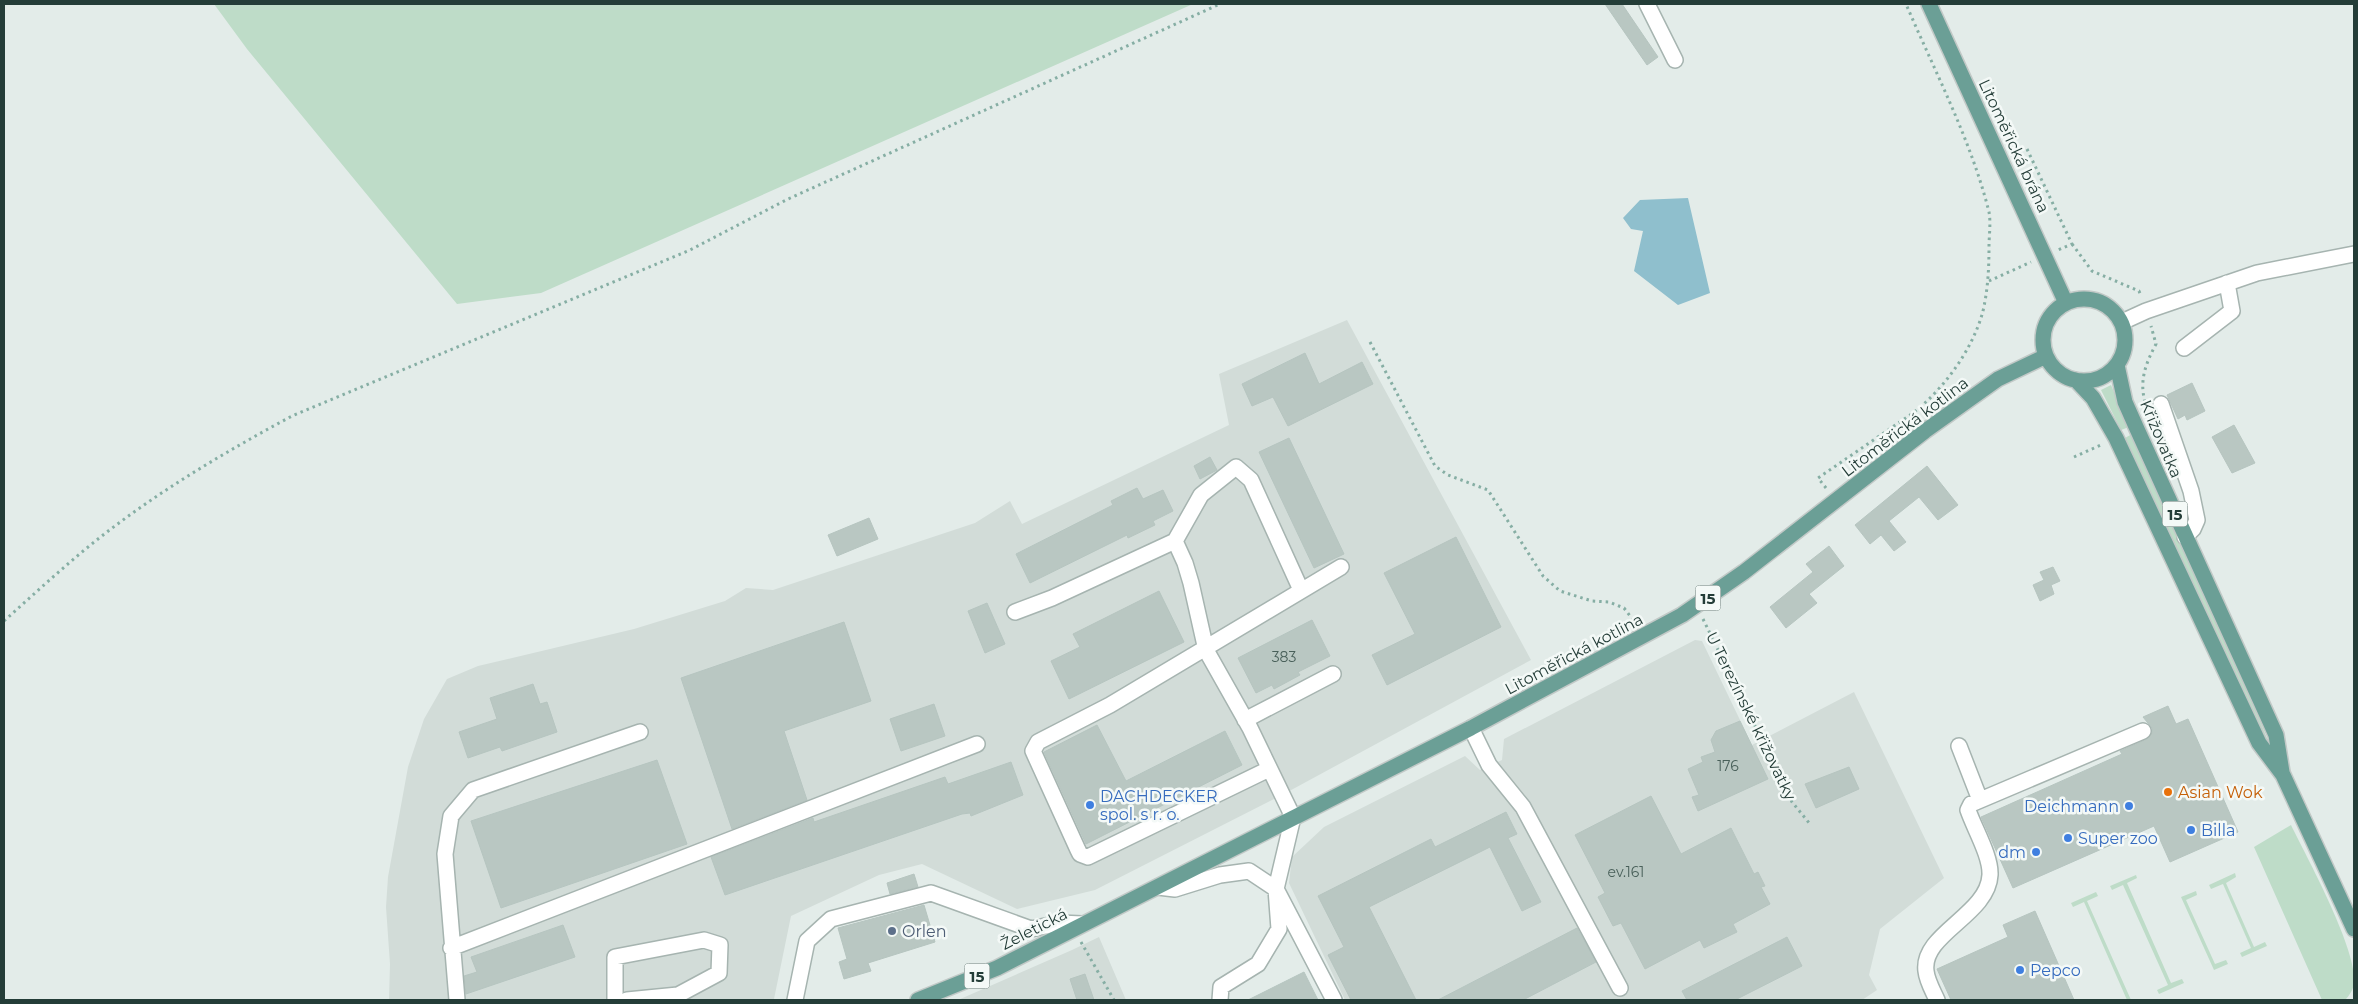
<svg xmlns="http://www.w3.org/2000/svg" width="2358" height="1004" viewBox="0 0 2358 1004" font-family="Montserrat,sans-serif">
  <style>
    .built { fill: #d2dcd8 }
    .green { fill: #bedcc8 }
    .water { fill: #8fbfcd }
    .building { fill: #b9c7c2; stroke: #b6c5c0 }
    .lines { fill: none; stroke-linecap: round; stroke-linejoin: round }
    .minor-casing { stroke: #a6b4b0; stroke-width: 18 }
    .major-casing { stroke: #c2c9c7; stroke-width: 18 }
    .path { stroke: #86aea4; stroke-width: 3; stroke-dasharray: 2.5 4; stroke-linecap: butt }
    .minor { stroke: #fff; stroke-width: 15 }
    .major { stroke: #6b9f96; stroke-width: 15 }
    .food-dot { fill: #e8710a; stroke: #f4f9f7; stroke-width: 2 }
    .shop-dot { fill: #3f7fe0; stroke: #f4f9f7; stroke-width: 2 }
    .service-dot { fill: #5c6f8a; stroke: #f4f9f7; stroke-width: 2 }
    .labels { text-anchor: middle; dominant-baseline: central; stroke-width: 5; stroke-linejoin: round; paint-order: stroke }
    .number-label { font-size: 14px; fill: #49605a }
    .shield { fill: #f4f9f7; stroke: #627571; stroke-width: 1 }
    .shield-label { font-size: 15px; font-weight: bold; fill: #243d38 }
    .street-label { font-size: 16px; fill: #243d38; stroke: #f4f9f7 }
    .food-label { font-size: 16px; fill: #c56008; stroke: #f4f9f7; text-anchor: start }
    .shop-label { font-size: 16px; fill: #366cbe; stroke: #f4f9f7; text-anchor: start }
    .service-label { font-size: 16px; fill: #4e5e75; stroke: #f4f9f7; text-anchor: start }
  </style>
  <rect width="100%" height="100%" fill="#e3ece9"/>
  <!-- built -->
  <path class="built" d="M 1347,320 L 1531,660 L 1282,795 L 1095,890 L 1017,909 L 922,864 L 879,875 L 791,916 L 774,999 L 771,1000 L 389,1000 L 390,964 L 386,907 L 388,877 L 408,767 L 424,719 L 447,679 L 478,666 L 634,629 L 725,601 L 746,588 L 773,590 L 975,523 L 1010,501 L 1022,524 L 1229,425 L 1219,374 Z
    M 1695,640 L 1702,641 L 1752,745 L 1854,692 L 1944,878 L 1880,929 L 1869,975 L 1877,990 L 1862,1000 L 1345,1000 L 1289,883 L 1292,857 L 1324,827 L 1465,756 L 1480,770 L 1502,760 L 1504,739 Z
    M 1099,937 L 1126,1000 L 958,1000 L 1072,950 Z"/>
  <!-- green -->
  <path class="green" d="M 214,4 L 1193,4 L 541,293 L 457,304 L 247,49 Z
    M 2111,385 L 2129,427 L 2121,430 L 2101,390 Z
    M 2132,434 L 2240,672 L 2269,743 L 2268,745 L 2218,644 L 2125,438 Z
    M 2291,825 C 2307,858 2358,950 2354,984 C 2353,990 2349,996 2345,1000 L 2322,1000 L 2254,847 Z
    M 2235,873 L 2236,877 L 2226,883 L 2254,947 L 2265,942 L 2267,946 L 2242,957 L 2240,953 L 2251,948 L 2223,884 L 2211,889 L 2209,885 Z
    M 2136,875 L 2137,878 L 2127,883 L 2171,983 L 2182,979 L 2184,983 L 2159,994 L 2157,990 L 2168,985 L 2123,885 L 2112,890 L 2110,886 Z
    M 2196,891 L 2197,895 L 2186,900 L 2215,964 L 2226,960 L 2228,964 L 2214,970 L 2181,897 Z
    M 2096,892 L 2098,896 L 2087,901 L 2131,1000 L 2127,1000 L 2084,902 L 2073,907 L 2071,903 Z"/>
  <!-- water -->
  <path class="water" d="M 1688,198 L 1710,293 L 1678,305 L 1634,271 L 1643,231 L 1631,229 L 1623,218 L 1640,200 Z"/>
  <!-- building -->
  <path class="building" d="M 1605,4 L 1622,4 L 1658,57 L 1647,65 Z
    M 1305,353 L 1319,384 L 1362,362 L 1373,384 L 1288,426 L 1273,397 L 1252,406 L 1242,384 Z
    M 2192,383 L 2205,411 L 2187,420 L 2185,415 L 2178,419 L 2167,395 Z
    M 2234,425 L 2255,463 L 2232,473 L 2212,437 Z
    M 1289,438 L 1344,554 L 1314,568 L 1259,452 Z
    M 1210,457 L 1217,470 L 1200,479 L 1194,466 Z
    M 1927,466 L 1958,505 L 1938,520 L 1919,497 L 1889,521 L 1906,542 L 1894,551 L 1881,535 L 1870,544 L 1855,525 Z
    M 1137,488 L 1143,499 L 1163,490 L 1173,511 L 1153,521 L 1155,525 L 1128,538 L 1127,535 L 1030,583 L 1016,554 L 1113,505 L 1111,501 Z
    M 869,518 L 878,539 L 837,556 L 828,535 Z
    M 1456,537 L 1501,627 L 1387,685 L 1372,655 L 1415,634 L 1384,573 Z
    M 1829,546 L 1844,566 L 1809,594 L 1817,603 L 1786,628 L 1770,607 L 1813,572 L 1806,564 Z
    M 2053,567 L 2060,581 L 2051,585 L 2054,594 L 2040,601 L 2033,585 L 2044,580 L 2040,572 Z
    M 1159,591 L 1184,642 L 1069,699 L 1051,661 L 1080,647 L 1073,634 Z
    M 987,603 L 1005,644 L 985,653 L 968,611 Z
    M 1312,620 L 1330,656 L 1298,672 L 1300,675 L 1274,689 L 1272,685 L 1256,693 L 1238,658 Z
    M 844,622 L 871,701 L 784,731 L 807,800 L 732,829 L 681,678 Z
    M 533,684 L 540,704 L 547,702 L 557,732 L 502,751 L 500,747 L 468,758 L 459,732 L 497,719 L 490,698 Z
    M 934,704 L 945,736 L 901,751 L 890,719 Z
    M 2168,706 L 2176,724 L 2188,719 L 2238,832 L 2170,862 L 2154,826 L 2013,888 L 1981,817 L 2122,754 L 2120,751 L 2147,739 L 2152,733 L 2152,728 L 2143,717 Z
    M 1740,721 L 1768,779 L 1698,811 L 1692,797 L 1699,795 L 1688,769 L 1703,762 L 1701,757 L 1715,752 L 1711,740 L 1716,731 Z
    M 1097,725 L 1126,781 L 1225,731 L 1242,765 L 1086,844 L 1044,752 Z
    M 657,760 L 687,844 L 501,908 L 471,821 Z
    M 1011,762 L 1023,795 L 971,816 L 970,813 L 962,814 L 725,895 L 711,857 L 813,818 L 814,822 L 945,777 L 948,784 Z
    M 1849,767 L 1859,789 L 1816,808 L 1805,784 Z
    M 1651,796 L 1681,854 L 1731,828 L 1754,874 L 1758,872 L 1765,886 L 1761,887 L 1770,904 L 1733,924 L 1737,932 L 1704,948 L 1700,940 L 1645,969 L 1621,923 L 1613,926 L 1598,897 L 1605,893 L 1575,835 Z
    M 1506,812 L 1517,834 L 1508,838 L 1541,902 L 1522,911 L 1490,847 L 1369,907 L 1416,1000 L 1351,1000 L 1328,955 L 1344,947 L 1318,896 L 1431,839 L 1435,847 Z
    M 914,874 L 918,887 L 890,894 L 887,883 Z
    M 924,905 L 935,942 L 868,963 L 871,971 L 844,979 L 839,962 L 847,959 L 838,928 Z
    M 2035,911 L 2074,1000 L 1951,1000 L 1937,969 L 2008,937 L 2003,925 Z
    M 563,925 L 575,957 L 466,994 L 464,976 L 477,972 L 471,957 Z
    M 1577,928 L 1596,962 L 1523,1000 L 1438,1000 Z
    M 1787,937 L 1802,966 L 1735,1000 L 1687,1000 L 1682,991 Z
    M 1304,972 L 1318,1000 L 1248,1000 Z
    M 1085,974 L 1094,1000 L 1077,1000 L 1070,979 Z"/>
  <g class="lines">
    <!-- minor casing -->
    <g class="minor-casing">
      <path id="minor" d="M 1647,4 L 1675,60
        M 2122,322 L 2146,311 L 2257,273 L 2354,254
        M 2184,348 L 2232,311 L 2227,283
        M 2161,404 L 2191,491 L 2197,520 L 2193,529 L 2185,537
        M 1175,541 L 1185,563 L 1191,583 L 1206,650 L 1250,728 L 1293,817 L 1276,889 L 1279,929 L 1258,964 L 1221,987 L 1220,1000
        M 1015,612 L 1052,598 L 1175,541 L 1201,495 L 1236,467 L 1251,480 L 1301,590
        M 1245,720 L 1333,674
        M 1471,728 L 1489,765 L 1523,807 L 1620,988
        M 1959,746 L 1980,800
        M 1269,769 L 1088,857 L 1080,854 L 1078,850 L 1033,751 L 1038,742 L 1110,705 L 1341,567
        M 1158,887 L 1175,889 L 1220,875 L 1249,871 L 1276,889 L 1334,1000
        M 451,948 L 977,744
        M 457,1000 L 445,854 L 451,816 L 473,790 L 640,732
        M 615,1000 L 615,957 L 704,940 L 720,945 L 719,973 L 678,995 L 627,1000
        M 795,1000 L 807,941 L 831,919 L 931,893 L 1031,929 L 1060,923 L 1082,924
        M 1937,1000 C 1933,991 1927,981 1926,971 C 1921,934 1988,915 1990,875 C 1991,856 1974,828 1968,810 L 1971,804 L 2143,731"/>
    </g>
    <!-- major casing -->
    <g class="major-casing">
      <path id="major" d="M 1929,4 L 2066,303
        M2043 340a41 41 0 1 1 82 0a41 41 0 1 1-82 0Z
        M 2117,365 L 2125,402 L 2137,429 L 2276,735 L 2282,772
        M 2076,380 L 2093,398 L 2116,438 L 2259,743 L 2283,775 L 2354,929
        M 918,1000 L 997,968 L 1471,728 L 1682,615 L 1744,572 L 1925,431 L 1998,379 L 2046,356"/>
    </g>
    <!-- path -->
    <path class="path" d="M 2027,149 L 2072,244 L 2058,250
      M 2072,244 L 2092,271 L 2139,291 L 2141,296
      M 1989,281 L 2031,262
      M 1370,342 L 1435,466 L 1448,475 L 1488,490 L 1543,576 L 1560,591 L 1592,601 L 1609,602 L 1624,608 L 1636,624
      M 2145,402 C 2139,380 2146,363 2156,344 L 2151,326
      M 2074,457 L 2103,444
      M 1826,488 L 1818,478 L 1913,413 C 1944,389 1973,349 1983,311 C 1988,289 1989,268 1989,246 C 1989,236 1991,223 1989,212 C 1971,140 1935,72 1906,4
      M 1703,619 L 1792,802 L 1810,824
      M 4,621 C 33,595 62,568 93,543 C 154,494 223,453 292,416 L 690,250 L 788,199 L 1220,4
      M 1081,942 L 1114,1000"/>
    <!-- minor -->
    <use href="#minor" class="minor"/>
    <!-- major -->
    <use href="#major" class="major"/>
  </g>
  <!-- markers -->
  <circle class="food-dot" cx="2168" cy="792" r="5"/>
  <g class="shop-dot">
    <circle cx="1090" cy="805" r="5"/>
    <circle cx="2129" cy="806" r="5"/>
    <circle cx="2191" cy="830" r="5"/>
    <circle cx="2068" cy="838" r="5"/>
    <circle cx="2036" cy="852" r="5"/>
    <circle cx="2020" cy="970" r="5"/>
  </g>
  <circle class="service-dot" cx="892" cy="931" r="5"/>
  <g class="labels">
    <!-- number labels -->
    <g class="number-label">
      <text x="1284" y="657">383</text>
      <text x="1728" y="766">176</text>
      <text x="1626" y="872">ev.161</text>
    </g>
    <!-- shield labels -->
    <g class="shield">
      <rect x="2162.5" y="501.5" width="25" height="25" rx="4"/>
      <rect x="1695.5" y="585.5" width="25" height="25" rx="4"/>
      <rect x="964.5" y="963.5" width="25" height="25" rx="4"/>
    </g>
    <g class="shield-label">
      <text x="2175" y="514">15</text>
      <text x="1708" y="598">15</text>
      <text x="977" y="976">15</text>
    </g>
    <!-- street labels -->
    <g class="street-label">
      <text transform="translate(2014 146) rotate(65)">Litoměřická brána</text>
      <text transform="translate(1905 427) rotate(-37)">Litoměřická kotlina</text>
      <text transform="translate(2161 439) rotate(67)">Křižovatka</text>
      <text transform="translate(1574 654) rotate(-28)">Litoměřická kotlina</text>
      <text transform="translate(1751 716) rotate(64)">U Terezínské křižovatky</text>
      <text transform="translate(1034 929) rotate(-27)">Želetická</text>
    </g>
    <!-- food labels -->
    <g class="food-label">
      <text x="2178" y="792">Asian Wok</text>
    </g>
    <!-- shop labels -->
    <g class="shop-label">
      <text x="1100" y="796">DACHDECKER<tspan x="1100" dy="18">spol. s r. o.</tspan></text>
      <text x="2119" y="806" text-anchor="end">Deichmann</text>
      <text x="2201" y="830">Billa</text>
      <text x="2078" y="838">Super zoo</text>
      <text x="2026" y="852" text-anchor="end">dm</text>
      <text x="2030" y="970">Pepco</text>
    </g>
    <!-- service labels -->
    <g class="service-label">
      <text x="902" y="931">Orlen</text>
    </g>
  </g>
  <!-- border -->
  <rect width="2358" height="1004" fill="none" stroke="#243d38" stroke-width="10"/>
</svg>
